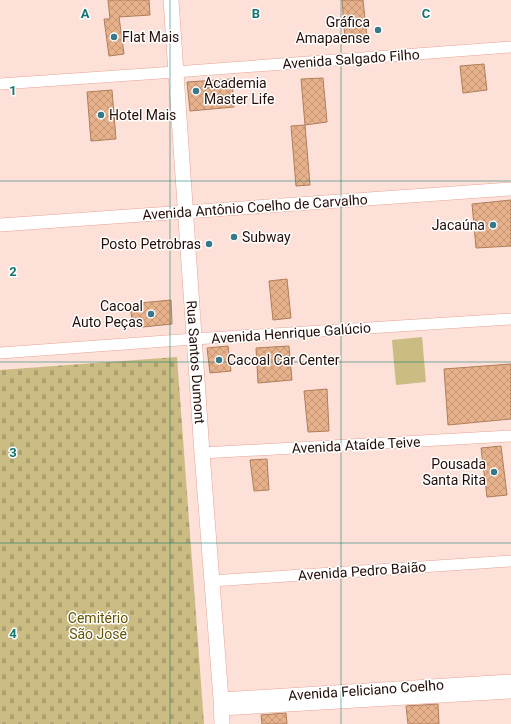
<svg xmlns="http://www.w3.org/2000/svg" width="511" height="724" viewBox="0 0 511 724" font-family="Roboto,sans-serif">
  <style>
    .cemetery { fill: url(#cemetery-stones) }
    .pitch { fill: #cabc83 }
    .building { fill: url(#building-cross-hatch); stroke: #b07e5a }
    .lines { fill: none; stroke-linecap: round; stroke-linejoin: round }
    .minor-casing { stroke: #e5a593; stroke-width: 12 }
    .tertiary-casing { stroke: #e5a593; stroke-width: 14 }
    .secondary-casing { stroke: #e5a593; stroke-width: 16 }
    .minor { stroke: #fff; stroke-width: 11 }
    .tertiary { stroke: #fff; stroke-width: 13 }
    .secondary { stroke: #fff; stroke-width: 15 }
    .grid { fill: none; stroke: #0f766e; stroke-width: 1; stroke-opacity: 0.55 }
    .poi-dot { fill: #36798a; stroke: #fff; stroke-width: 1.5 }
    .labels { text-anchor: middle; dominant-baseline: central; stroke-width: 3; stroke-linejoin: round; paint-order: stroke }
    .poi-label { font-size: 14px; fill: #230d07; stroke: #fff; text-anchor: end }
    .street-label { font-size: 14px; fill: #230d07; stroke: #fff }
    .park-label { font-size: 14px; fill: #655605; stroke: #fff }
    .grid-label { font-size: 13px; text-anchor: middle; font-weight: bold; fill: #0f766e; stroke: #fff; stroke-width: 3; stroke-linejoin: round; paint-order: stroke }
  </style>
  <defs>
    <pattern id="cemetery-stones" width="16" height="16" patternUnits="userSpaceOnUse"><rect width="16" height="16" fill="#cabc83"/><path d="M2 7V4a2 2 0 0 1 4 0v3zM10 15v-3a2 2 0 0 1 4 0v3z" fill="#ada070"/></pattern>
    <pattern id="building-cross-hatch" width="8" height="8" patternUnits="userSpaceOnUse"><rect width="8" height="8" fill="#e6b18b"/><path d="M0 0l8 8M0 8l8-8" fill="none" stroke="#c59776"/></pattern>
  </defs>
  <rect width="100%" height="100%" fill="#fde1d9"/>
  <!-- cemetery -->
  <path class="cemetery" d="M 177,357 L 204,724 L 0,724 L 0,370 Z"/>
  <!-- pitch -->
  <path class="pitch" d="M 422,337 L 426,382 L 396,385 L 392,340 Z"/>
  <!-- building -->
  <path class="building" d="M 108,0 L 149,0 L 150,15 L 119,17 L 124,54 L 109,56 L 104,19 L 110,19 Z
    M 342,0 L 363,0 L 367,38 L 345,40 Z
    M 484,64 L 487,90 L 463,93 L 460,66 Z
    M 323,78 L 327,122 L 305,125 L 301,79 Z
    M 232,79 L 234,107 L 190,111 L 187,82 Z
    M 112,90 L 116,139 L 91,141 L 87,92 Z
    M 305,125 L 310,185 L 296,186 L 291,126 Z
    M 511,200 L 511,246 L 476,248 L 472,204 Z
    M 287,279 L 291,318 L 273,320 L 269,281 Z
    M 171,300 L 172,324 L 133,328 L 130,304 Z
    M 228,346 L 231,371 L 210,373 L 207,348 Z
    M 289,346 L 292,380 L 258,383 L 256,348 Z
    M 511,364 L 511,419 L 448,425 L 444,369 Z
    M 327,389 L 329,431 L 308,432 L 304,391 Z
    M 501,446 L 507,495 L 487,497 L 481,448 Z
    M 267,459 L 269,490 L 254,491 L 250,460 Z
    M 438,704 L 439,724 L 408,724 L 406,706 Z
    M 286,713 L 287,724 L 262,724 L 261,715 Z"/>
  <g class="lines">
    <!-- minor casing -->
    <g class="minor-casing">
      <path id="minor" d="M 0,84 L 175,72 L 511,47
        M 0,353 L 194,339 L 511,319
        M 202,453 L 511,436
        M 212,581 L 511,561"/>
    </g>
    <!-- tertiary casing -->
    <g class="tertiary-casing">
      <path id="tertiary" d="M 0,225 L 511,189
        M 221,699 L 511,681
        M 221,709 L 511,692"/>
    </g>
    <!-- secondary casing -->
    <g class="secondary-casing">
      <g id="secondary">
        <path id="s1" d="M 171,0 L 202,453 L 221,699 L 222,724"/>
      </g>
    </g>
    <!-- minor -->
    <use href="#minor" class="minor"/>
    <!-- tertiary -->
    <use href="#tertiary" class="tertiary"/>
    <!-- secondary -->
    <use href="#secondary" class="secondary"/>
  </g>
  <!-- grid -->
  <path class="grid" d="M 170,0 L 170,724M 341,0 L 341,724M 0,181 L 511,181M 0,362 L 511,362M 0,543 L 511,543"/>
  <!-- markers -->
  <g class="poi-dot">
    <circle cx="378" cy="30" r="4"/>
    <circle cx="114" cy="37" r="4"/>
    <circle cx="196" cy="91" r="4"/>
    <circle cx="101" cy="115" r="4"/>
    <circle cx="493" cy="225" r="4"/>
    <circle cx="234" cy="237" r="4"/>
    <circle cx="209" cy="244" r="4"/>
    <circle cx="151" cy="314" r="4"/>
    <circle cx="219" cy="360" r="4"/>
    <circle cx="494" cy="472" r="4"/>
  </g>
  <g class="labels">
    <!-- poi labels -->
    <g class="poi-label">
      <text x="370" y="22">Gráfica<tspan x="370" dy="16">Amapaense</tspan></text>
      <text x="122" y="37" text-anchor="start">Flat Mais</text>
      <text x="204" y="83" text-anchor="start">Academia<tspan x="204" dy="16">Master Life</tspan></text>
      <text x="109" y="115" text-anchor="start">Hotel Mais</text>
      <text x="485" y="225">Jacaúna</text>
      <text x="242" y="237" text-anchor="start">Subway</text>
      <text x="201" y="244">Posto Petrobras</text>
      <text x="143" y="306">Cacoal<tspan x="143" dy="16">Auto Peças</tspan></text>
      <text x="227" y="360" text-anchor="start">Cacoal Car Center</text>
      <text x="486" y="464">Pousada<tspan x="486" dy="16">Santa Rita</tspan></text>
    </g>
    <!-- street labels -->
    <g class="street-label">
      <text transform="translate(351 59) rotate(-4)">Avenida Salgado Filho</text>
      <text transform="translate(255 207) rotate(-4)">Avenida Antônio Coelho de Carvalho</text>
      <text transform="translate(291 333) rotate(-4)">Avenida Henrique Galúcio</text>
      <text stroke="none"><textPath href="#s1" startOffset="363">Rua Santos Dumont</textPath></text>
      <text transform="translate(356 445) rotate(-3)">Avenida Ataíde Teive</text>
      <text transform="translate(362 571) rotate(-4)">Avenida Pedro Baião</text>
      <text transform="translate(366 690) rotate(-4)">Avenida Feliciano Coelho</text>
    </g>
    <!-- park labels -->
    <g class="park-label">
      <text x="98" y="618">Cemitério<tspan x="98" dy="16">São José</tspan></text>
    </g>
  </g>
  <g class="grid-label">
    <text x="85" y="18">A</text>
    <text x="256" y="18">B</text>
    <text x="426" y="18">C</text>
    <text x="13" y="95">1</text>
    <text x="13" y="276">2</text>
    <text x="13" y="457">3</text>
    <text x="13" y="638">4</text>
  </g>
</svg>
